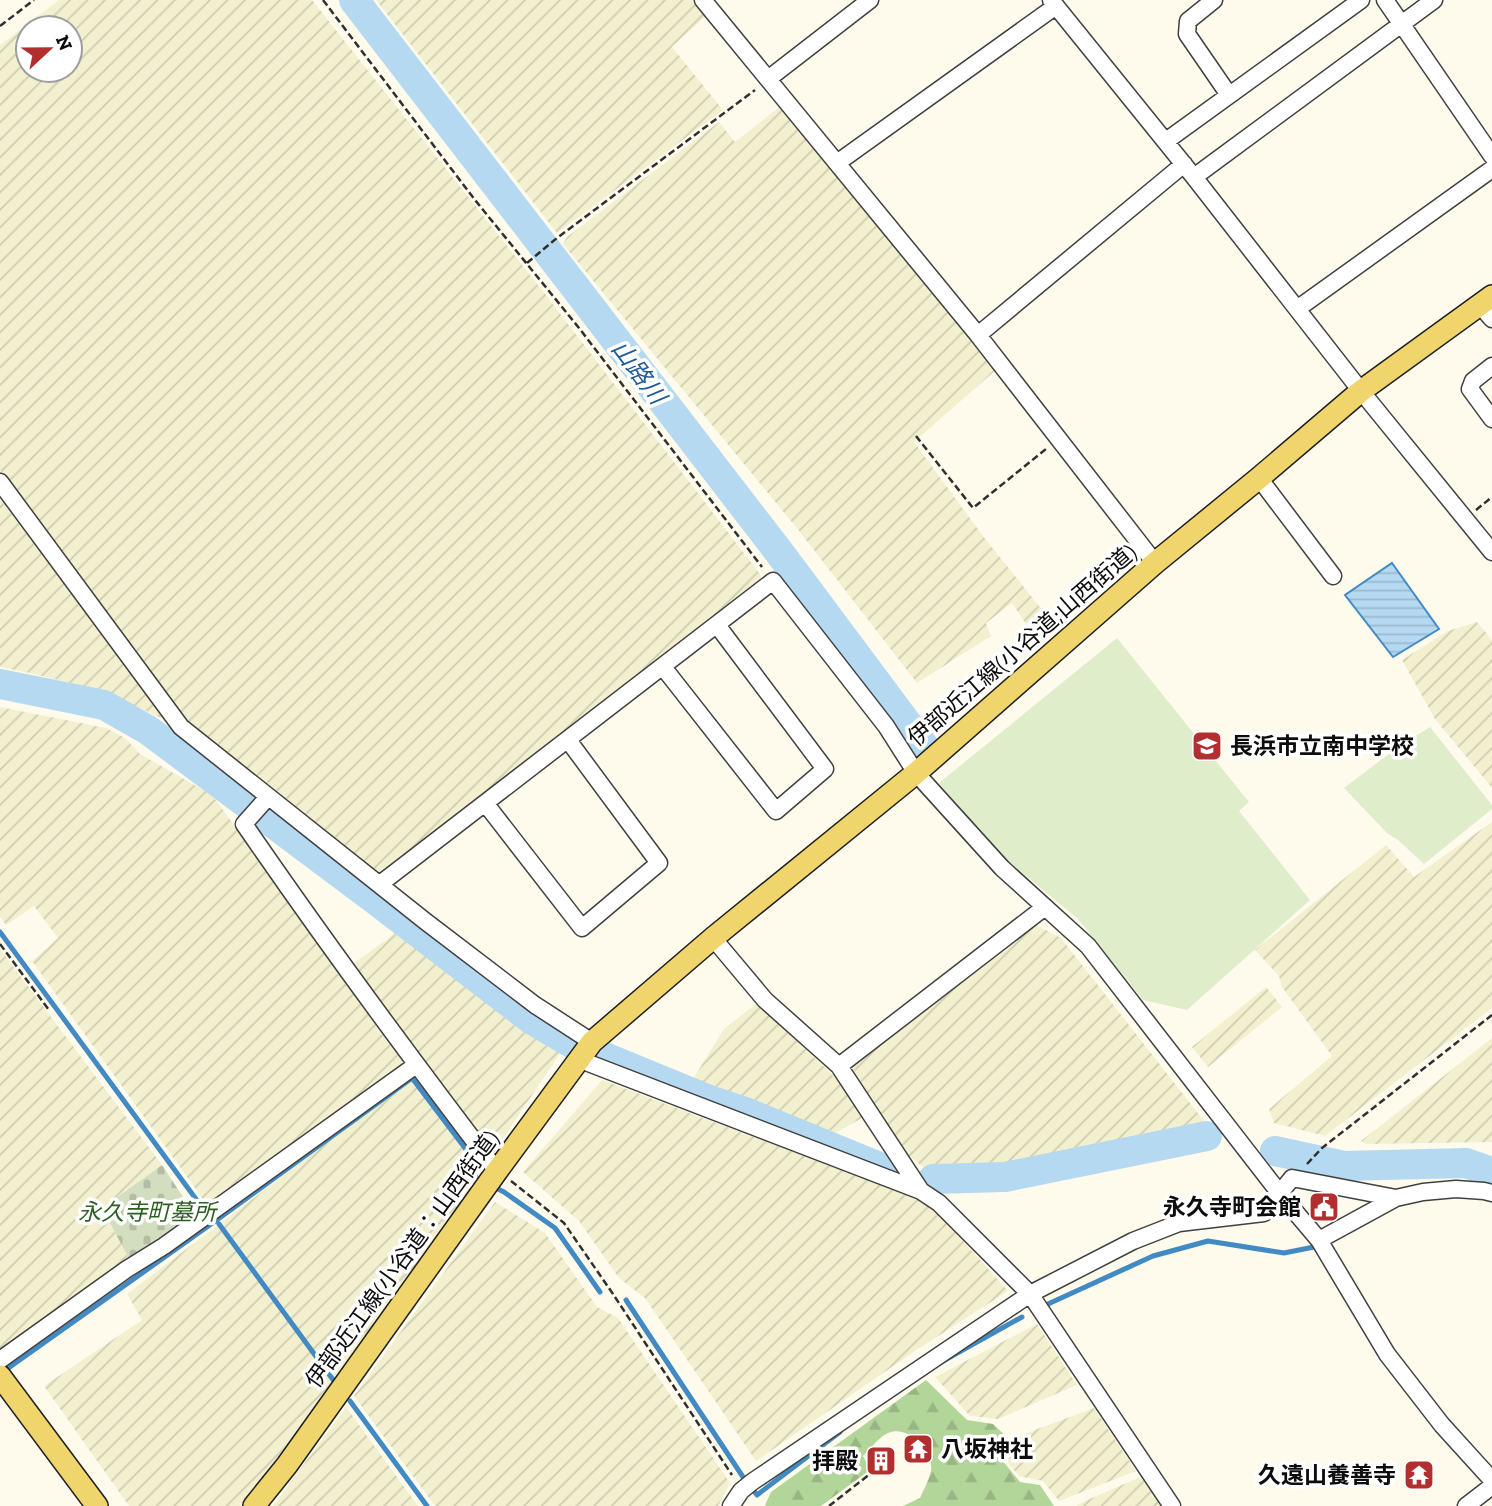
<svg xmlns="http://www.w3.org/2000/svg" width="1492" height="1506" viewBox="0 0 1492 1506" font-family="'Zilla Slab','Noto Sans JP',serif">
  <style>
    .farmland { fill: url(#farmland-furrows); fill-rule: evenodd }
    .forest { fill: url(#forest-firs) }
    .cemetery { fill: url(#cemetery-stones) }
    .pitch { fill: #e0edcb }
    .water { fill: url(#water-rules); stroke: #428ac3; stroke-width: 2 }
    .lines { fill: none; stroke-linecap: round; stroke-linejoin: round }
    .stream { stroke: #428ac3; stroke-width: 5 }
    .river { stroke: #b6d9f2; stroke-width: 30 }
    .minor-casing { stroke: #404040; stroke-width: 19 }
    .major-casing { stroke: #1e1e1e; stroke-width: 24 }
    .path { stroke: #2f2f2f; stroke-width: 2.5; stroke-dasharray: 7 3.5; stroke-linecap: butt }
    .minor { stroke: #fff; stroke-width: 16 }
    .major { stroke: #efd56c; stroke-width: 21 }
    .labels { text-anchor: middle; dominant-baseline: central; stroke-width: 7; stroke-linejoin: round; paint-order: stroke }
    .street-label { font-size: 23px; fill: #0d0d0d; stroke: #fff }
    .poi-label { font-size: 23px; font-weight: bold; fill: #0d0d0d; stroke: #fff; text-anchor: end }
    .park-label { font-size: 23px; font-style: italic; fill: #2c5f22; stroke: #fff }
    .water-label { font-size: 24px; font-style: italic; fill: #1f5c95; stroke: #fff }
  </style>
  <defs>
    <pattern id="farmland-furrows" width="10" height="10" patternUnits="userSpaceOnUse" patternTransform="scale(1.75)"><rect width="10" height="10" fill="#f2f0cf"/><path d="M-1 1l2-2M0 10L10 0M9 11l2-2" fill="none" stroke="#cecdb1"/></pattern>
    <pattern id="forest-firs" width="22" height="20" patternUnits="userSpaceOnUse" patternTransform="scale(1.75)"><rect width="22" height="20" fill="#b2d59a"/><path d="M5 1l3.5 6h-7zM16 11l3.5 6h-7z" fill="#98b684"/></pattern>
    <pattern id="cemetery-stones" width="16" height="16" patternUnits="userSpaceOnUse" patternTransform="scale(1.75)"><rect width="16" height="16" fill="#d3dec0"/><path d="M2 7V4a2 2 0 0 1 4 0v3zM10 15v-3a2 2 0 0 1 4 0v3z" fill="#b4bda4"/></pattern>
    <pattern id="water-rules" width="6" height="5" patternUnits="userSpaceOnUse" patternTransform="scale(1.75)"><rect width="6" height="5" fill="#b6d9f2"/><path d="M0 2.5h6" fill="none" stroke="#9bb9ce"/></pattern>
  </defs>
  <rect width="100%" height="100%" fill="#fefbed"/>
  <!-- farmland -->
  <path class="farmland" d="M 59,0 L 312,0 L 542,290 L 760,574 L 762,584 L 381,876 L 192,729 L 0,470 L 0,45 ZM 28,28 L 70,28 L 70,70 L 28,70 Z
    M 376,0 L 694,0 L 707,15 L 672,47 L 723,110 L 557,233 Z
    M 781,106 L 997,369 L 914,442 L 983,536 L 1043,611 L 1026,624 L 1012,603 L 986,623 L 991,636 L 917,683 L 800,532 L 563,244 L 567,237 L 719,122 L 735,142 Z
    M 0,493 L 165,711 L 163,719 L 106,692 L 30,673 L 0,667 Z
    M 1477,622 L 1492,640 L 1492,788 L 1435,719 L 1402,660 L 1448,631 Z
    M 0,707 L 106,728 L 125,738 L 140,754 L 212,795 L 404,1056 L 402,1066 L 208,1206 L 32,961 L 58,938 L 34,906 L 6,925 L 0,917 Z
    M 1492,822 L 1492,1008 L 1325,1136 L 1274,1123 L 1269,1109 L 1332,1056 L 1282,987 L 1279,976 L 1255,950 L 1386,845 L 1414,877 Z
    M 1036,925 L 1061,938 L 1208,1126 L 1022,1163 L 928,1171 L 903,1151 L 851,1065 Z
    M 398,931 L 561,1052 L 500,1143 L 486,1143 L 350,966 Z
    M 0,949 L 162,1165 L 102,1208 L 128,1257 L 0,1351 Z
    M 1266,987 L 1282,1007 L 1208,1067 L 1192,1047 Z
    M 757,1003 L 842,1084 L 862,1118 L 832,1135 L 693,1079 L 724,1029 Z
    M 1492,1038 L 1492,1142 L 1366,1144 L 1361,1141 Z
    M 412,1078 L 468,1152 L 465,1173 L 472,1187 L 317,1405 L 240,1506 L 129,1506 L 44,1386 L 142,1320 L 127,1294 Z
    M 602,1080 L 929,1203 L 1008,1291 L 918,1349 L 756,1461 L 645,1298 L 619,1278 L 579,1221 L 523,1172 Z
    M 495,1202 L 545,1233 L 597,1307 L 618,1318 L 730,1483 L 718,1506 L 435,1506 L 354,1396 Z
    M 1037,1324 L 1077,1385 L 998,1419 L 970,1416 L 935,1377 Z
    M 346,1407 L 418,1506 L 273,1506 Z
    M 1094,1408 L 1136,1471 L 1059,1501 L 1043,1481 L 1019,1476 L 1008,1463 L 1013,1438 Z
    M 1143,1476 L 1164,1506 L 1076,1506 L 1087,1500 Z"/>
  <!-- forest -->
  <path class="forest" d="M 926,1380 L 967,1420 L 993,1424 L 1008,1438 L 1002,1460 L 1020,1482 L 1040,1485 L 1054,1506 L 903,1506 L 920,1498 C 924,1489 929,1480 931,1471 C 934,1451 908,1424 888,1433 C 879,1437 870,1449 863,1456 L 870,1470 L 821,1506 L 766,1506 L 765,1505 L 771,1492 Z"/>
  <!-- cemetery -->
  <path class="cemetery" d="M 162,1165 L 195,1215 L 135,1256 L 128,1257 L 102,1208 Z"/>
  <!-- pitch -->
  <path class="pitch" d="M 1117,638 L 1249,802 L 1239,811 L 1310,900 L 1187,1010 L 1143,1000 L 1078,919 L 998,853 L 939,783 Z
    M 1430,727 L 1492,805 L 1492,809 L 1424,864 L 1398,840 L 1387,833 L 1344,788 L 1398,747 Z"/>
  <!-- water -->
  <path class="water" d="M 1392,563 L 1439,629 L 1393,657 L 1345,595 Z"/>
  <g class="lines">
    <!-- stream -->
    <path class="stream" d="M 0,932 L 204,1210
      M 492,1186 L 504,1192 L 555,1228 L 600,1292
      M 219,1224 L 334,1381
      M 626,1300 L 743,1477 L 757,1495 L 840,1432
      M 1048,1304 L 1153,1256 L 1208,1241 L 1284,1253 L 1314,1247
      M 943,1361 L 1022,1317
      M 7,1369 L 214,1222 L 412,1078 L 468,1152 L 476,1179 L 483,1182
      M 350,1401 L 427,1506"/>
    <!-- river -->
    <path class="river" d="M 354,0 L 779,552 L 923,745
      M 0,684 L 104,705 L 148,730 L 373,898 L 531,1019 L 575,1045 L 709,1100 L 745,1112 L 889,1171
      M 1275,1151 L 1344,1166 L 1466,1163 L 1492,1172
      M 933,1179 L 1005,1177 L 1207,1136"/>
    <!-- minor casing -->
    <g class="minor-casing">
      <path id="minor" d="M 703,0 L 978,335 L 1155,563
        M 1051,0 L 1194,177 L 1361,391 L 1492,552
        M 1214,0 L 1188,21 L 1187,34 L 1229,95
        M 1385,0 L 1492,156
        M 768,79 L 870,0
        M 1166,141 L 1361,0
        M 837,163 L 1056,6
        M 1194,177 L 1434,0
        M 1479,304 L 1492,319
        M 1297,309 L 1492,169
        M 978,335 L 1184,164
        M 1492,366 L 1473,381 L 1470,389 L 1492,419
        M 1259,478 L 1333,576
        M 0,482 L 181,727 L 425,921 L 535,1005 L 592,1042
        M 663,667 L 776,811 L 825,769 L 717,625
        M 268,797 L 244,824 C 325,942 410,1057 497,1171
        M 485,803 L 582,928 L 659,863 L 568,740
        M 380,884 L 773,581 L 886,726 L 916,773 L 1002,868 L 1088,946 L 1281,1195 L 1319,1240 L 1387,1354 L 1442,1425 L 1492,1480
        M 713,938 L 765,1000 L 839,1066 L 921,1191 L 939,1203 L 1030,1294 L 1172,1506
        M 578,1059 L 921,1191
        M 839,1066 L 1045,907
        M 1319,1240 L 1396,1198
        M 0,1360 L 127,1269 L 164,1246 L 416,1065
        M 731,1506 L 741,1491 L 752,1482 L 1030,1294 L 1133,1241 L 1179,1223 L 1264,1213 L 1292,1178 L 1396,1198 L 1423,1192 L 1456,1189 L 1484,1191 L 1492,1193
        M 1466,1506 L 1492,1486"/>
    </g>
    <!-- major casing -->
    <g class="major-casing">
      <path id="major" d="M 0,1376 L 97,1506
        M 254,1506 L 287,1465 L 497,1171 L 592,1042 L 713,938 L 916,773 L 1155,563 L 1259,478 L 1361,391 L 1492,296"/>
    </g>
    <!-- path -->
    <path class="path" d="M 323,0 L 475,200 L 579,328 L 762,567
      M 0,26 L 34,0
      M 527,263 L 557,238 L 755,90
      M 916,436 L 973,508 L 1046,449
      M 1476,510 L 1492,497
      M 0,944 L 49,1010
      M 1307,1164 L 1322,1148 L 1492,1015
      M 511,1181 L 564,1223 L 613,1294 L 732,1475
      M 829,1506 L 870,1474"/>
    <!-- minor -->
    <use href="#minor" class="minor"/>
    <!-- major -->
    <use href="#major" class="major"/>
  </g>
  <!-- icons -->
  <defs>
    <g id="school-square" transform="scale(1.575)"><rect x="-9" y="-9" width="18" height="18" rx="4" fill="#b32f2f" stroke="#fff"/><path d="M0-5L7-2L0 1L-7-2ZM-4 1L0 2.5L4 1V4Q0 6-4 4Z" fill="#fff"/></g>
    <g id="civic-square" transform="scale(1.575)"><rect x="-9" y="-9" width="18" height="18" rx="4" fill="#b32f2f" stroke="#fff"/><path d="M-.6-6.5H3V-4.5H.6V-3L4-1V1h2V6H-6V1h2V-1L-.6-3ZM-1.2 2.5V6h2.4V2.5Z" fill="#fff"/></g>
    <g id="temple-square" transform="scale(1.575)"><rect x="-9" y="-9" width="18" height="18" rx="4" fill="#b32f2f" stroke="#fff"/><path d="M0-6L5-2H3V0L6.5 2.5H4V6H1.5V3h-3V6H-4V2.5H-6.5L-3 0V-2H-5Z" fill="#fff"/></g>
    <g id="building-square" transform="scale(1.575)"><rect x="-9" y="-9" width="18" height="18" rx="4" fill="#b32f2f" stroke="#fff"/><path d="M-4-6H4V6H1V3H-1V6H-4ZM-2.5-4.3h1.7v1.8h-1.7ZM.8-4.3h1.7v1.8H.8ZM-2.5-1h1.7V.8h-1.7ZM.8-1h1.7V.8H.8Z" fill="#fff"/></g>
  </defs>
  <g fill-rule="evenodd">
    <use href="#school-square" x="1207" y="746"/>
    <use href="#civic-square" x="1324" y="1207"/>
    <use href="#temple-square" x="918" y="1449"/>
    <use href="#building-square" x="881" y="1461"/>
    <use href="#temple-square" x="1419" y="1475"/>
  </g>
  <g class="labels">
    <!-- street labels -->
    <g class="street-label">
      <text transform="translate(1022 645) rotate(-41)">伊部近江線(小谷道;山西街道)</text>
      <text transform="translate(402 1259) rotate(-54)">伊部近江線(小谷道：山西街道)</text>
    </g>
    <!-- poi labels -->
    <g class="poi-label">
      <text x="1230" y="746" text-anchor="start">長浜市立南中学校</text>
      <text x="1301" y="1207">永久寺町会館</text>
      <text x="941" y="1449" text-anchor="start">八坂神社</text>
      <text x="858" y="1461">拝殿</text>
      <text x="1396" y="1475">久遠山養善寺</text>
    </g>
    <!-- park labels -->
    <g class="park-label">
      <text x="147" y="1212">永久寺町墓所</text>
    </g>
    <!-- water labels -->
    <g class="water-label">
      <text transform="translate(639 372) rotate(53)">山路川</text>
    </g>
  </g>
  <!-- north arrow -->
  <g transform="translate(49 49) rotate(68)"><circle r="33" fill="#ffffff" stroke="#9e9e9e" stroke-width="2"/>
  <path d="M0-5L12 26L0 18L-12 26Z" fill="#b32f2f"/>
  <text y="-10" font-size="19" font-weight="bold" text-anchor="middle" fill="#0d0d0d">N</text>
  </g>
</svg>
